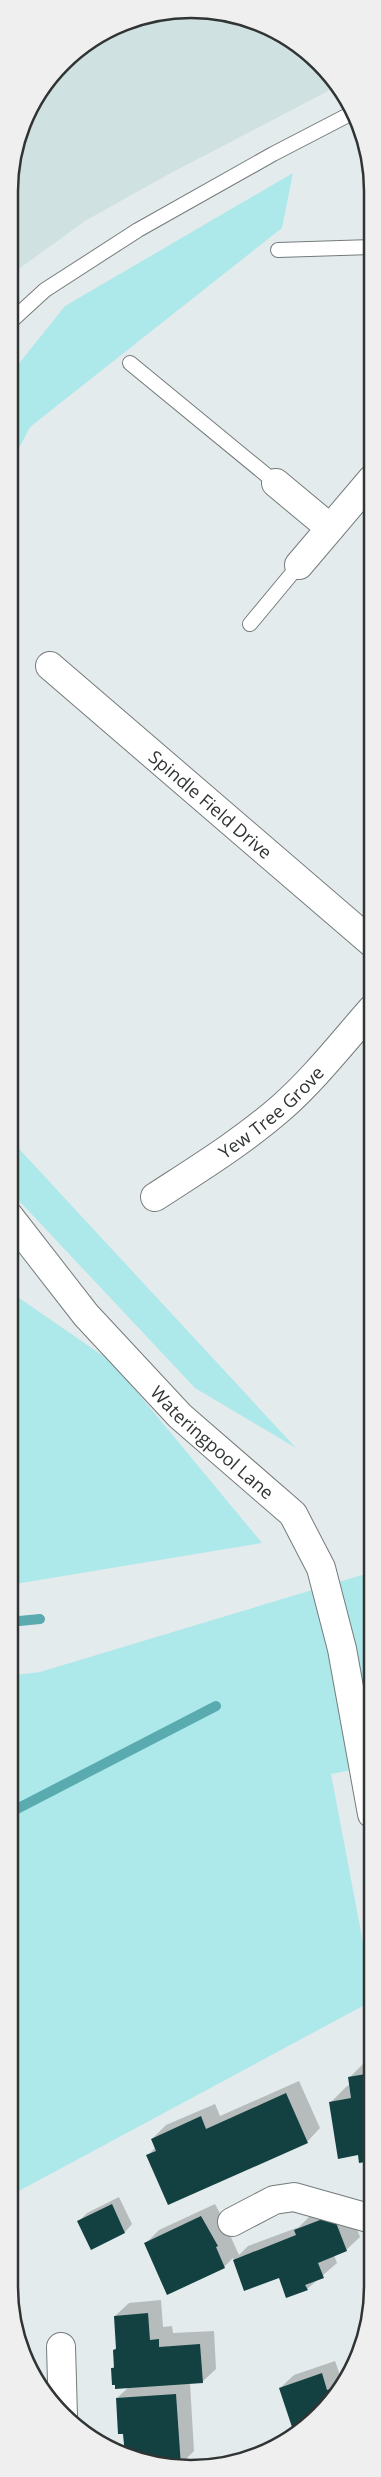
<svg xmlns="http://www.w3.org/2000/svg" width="381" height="2477" viewBox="0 0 381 2477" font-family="'Open Sans',sans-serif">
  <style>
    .built { fill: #d0e1e1 }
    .green { fill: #ade8ea }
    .shadow { fill: #0003 }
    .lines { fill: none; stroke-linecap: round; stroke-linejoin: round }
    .stream { stroke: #59abaf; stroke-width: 10 }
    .building { fill: #134041 }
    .service-casing { stroke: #757b7b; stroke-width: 16 }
    .minor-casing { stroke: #757b7b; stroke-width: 30 }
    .service { stroke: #fff; stroke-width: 14 }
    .minor { stroke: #fff; stroke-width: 28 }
    .labels { text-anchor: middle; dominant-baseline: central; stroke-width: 5; stroke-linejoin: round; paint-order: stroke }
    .street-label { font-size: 18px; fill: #313434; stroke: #fff }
    .rim { fill: none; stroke: #313434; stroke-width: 2.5 }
  </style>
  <rect width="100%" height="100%" fill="#e4ebec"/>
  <!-- built -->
  <path class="built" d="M 203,9 L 271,27 L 319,62 L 330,78 L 332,89 L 169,174 L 85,221 L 9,276 L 9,178 L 28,110 L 71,54 L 132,18 Z"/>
  <!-- green -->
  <path class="green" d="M 293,173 L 282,228 L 30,427 L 9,467 L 9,376 L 65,306 Z
    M 9,1138 L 296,1448 L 195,1388 L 9,1190 Z
    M 9,1291 L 112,1362 L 262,1543 L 9,1585 Z
    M 372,1572 L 372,1766 L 331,1774 L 372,1990 L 372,2001 L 15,2193 L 9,2098 L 9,1676 L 40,1672 Z"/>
  <!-- shadow -->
  <path class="shadow" d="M 372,2060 L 372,2160 L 359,2154 L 330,2103 L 347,2086 L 350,2085 L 349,2078 L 366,2061 Z
    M 299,2081 L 320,2128 L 307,2142 L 148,2155 L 156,2147 L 152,2139 L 166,2125 L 215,2104 L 220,2116 Z
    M 119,2197 L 132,2224 L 125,2232 L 92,2248 L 79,2221 L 87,2213 Z
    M 347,2202 L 360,2237 L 346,2250 L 334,2255 L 337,2263 L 307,2289 L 280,2276 L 245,2289 L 233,2258 L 224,2267 L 145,2244 L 159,2230 L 215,2204 L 230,2232 L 229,2233 L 239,2255 L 248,2246 L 299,2227 L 309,2217 Z
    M 161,2300 L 163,2327 L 172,2326 L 173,2333 L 214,2331 L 216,2369 L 202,2382 L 190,2383 L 194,2451 L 182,2463 L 187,2463 L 187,2467 L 179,2468 L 126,2456 L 125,2433 L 117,2398 L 129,2387 L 112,2368 L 115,2365 L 114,2350 L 117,2347 L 115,2316 L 129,2303 Z
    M 335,2361 L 341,2378 L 347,2376 L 310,2423 L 295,2432 L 280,2388 L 294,2375 Z"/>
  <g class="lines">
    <!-- stream -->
    <path class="stream" d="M 9,1622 L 40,1619
      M 9,1813 L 216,1706"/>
  </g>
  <!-- building -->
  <path class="building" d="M 372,2073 L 372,2161 L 359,2163 L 358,2155 L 338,2159 L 329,2102 L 351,2098 L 348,2077 Z
    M 286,2093 L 308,2143 L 168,2205 L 146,2155 L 156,2151 L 151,2139 L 201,2116 L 206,2129 Z
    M 112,2204 L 125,2233 L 91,2250 L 77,2221 Z
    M 333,2215 L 347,2251 L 318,2263 L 324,2278 L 305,2285 L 308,2290 L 286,2298 L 279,2278 L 244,2291 L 233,2260 L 296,2235 L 294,2230 Z
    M 201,2216 L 218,2246 L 216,2247 L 225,2268 L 167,2295 L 144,2243 Z
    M 148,2313 L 150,2340 L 159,2339 L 159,2347 L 200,2344 L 203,2383 L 115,2389 L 115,2385 L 112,2385 L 111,2368 L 114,2368 L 113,2350 L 116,2349 L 114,2316 Z
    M 322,2373 L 327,2390 L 338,2387 L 310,2423 L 294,2433 L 279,2388 Z
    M 176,2394 L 181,2466 L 173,2466 L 125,2455 L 123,2434 L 118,2434 L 116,2398 Z"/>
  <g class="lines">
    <!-- service casing -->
    <g class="service-casing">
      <path id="service" d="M 278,250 L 372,247
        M 9,323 L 45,290 L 138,230 L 273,154 L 354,112
        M 130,363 L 276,483
        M 250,624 L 299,565"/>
    </g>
    <!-- minor casing -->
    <g class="minor-casing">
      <g id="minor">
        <path d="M 276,483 L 330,528"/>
        <path d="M 299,565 L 372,479"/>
        <path id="s1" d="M 50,666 L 372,943"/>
        <path id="s2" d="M 155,1197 C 198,1169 242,1142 281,1108 C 314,1079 342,1043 372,1009"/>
        <path id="s3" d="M 9,1216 L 86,1315 L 180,1416 L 293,1514 L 321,1568 L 342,1649 L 372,1814"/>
        <path d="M 232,2222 L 274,2200 L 294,2197 L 372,2219"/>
        <path d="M 61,2347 L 63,2416"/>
      </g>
    </g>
    <!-- service -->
    <use href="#service" class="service"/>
    <!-- minor -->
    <use href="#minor" class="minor"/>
  </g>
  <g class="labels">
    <!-- street labels -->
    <g class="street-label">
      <text stroke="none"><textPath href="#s1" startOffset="212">Spindle Field Drive</textPath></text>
      <text stroke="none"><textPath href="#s2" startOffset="144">Yew Tree Grove</textPath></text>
      <text stroke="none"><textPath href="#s3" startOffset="305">Wateringpool Lane</textPath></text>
    </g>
  </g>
  <!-- crop -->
  <path d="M0 0H381V2477H0ZM191 18H191A173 173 0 0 1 364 191V2287A173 173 0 0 1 191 2460H191A173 173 0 0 1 18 2287V191A173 173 0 0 1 191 18Z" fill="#efefef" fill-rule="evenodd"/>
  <path class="rim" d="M191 18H191A173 173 0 0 1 364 191V2287A173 173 0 0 1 191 2460H191A173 173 0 0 1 18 2287V191A173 173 0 0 1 191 18Z"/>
</svg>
